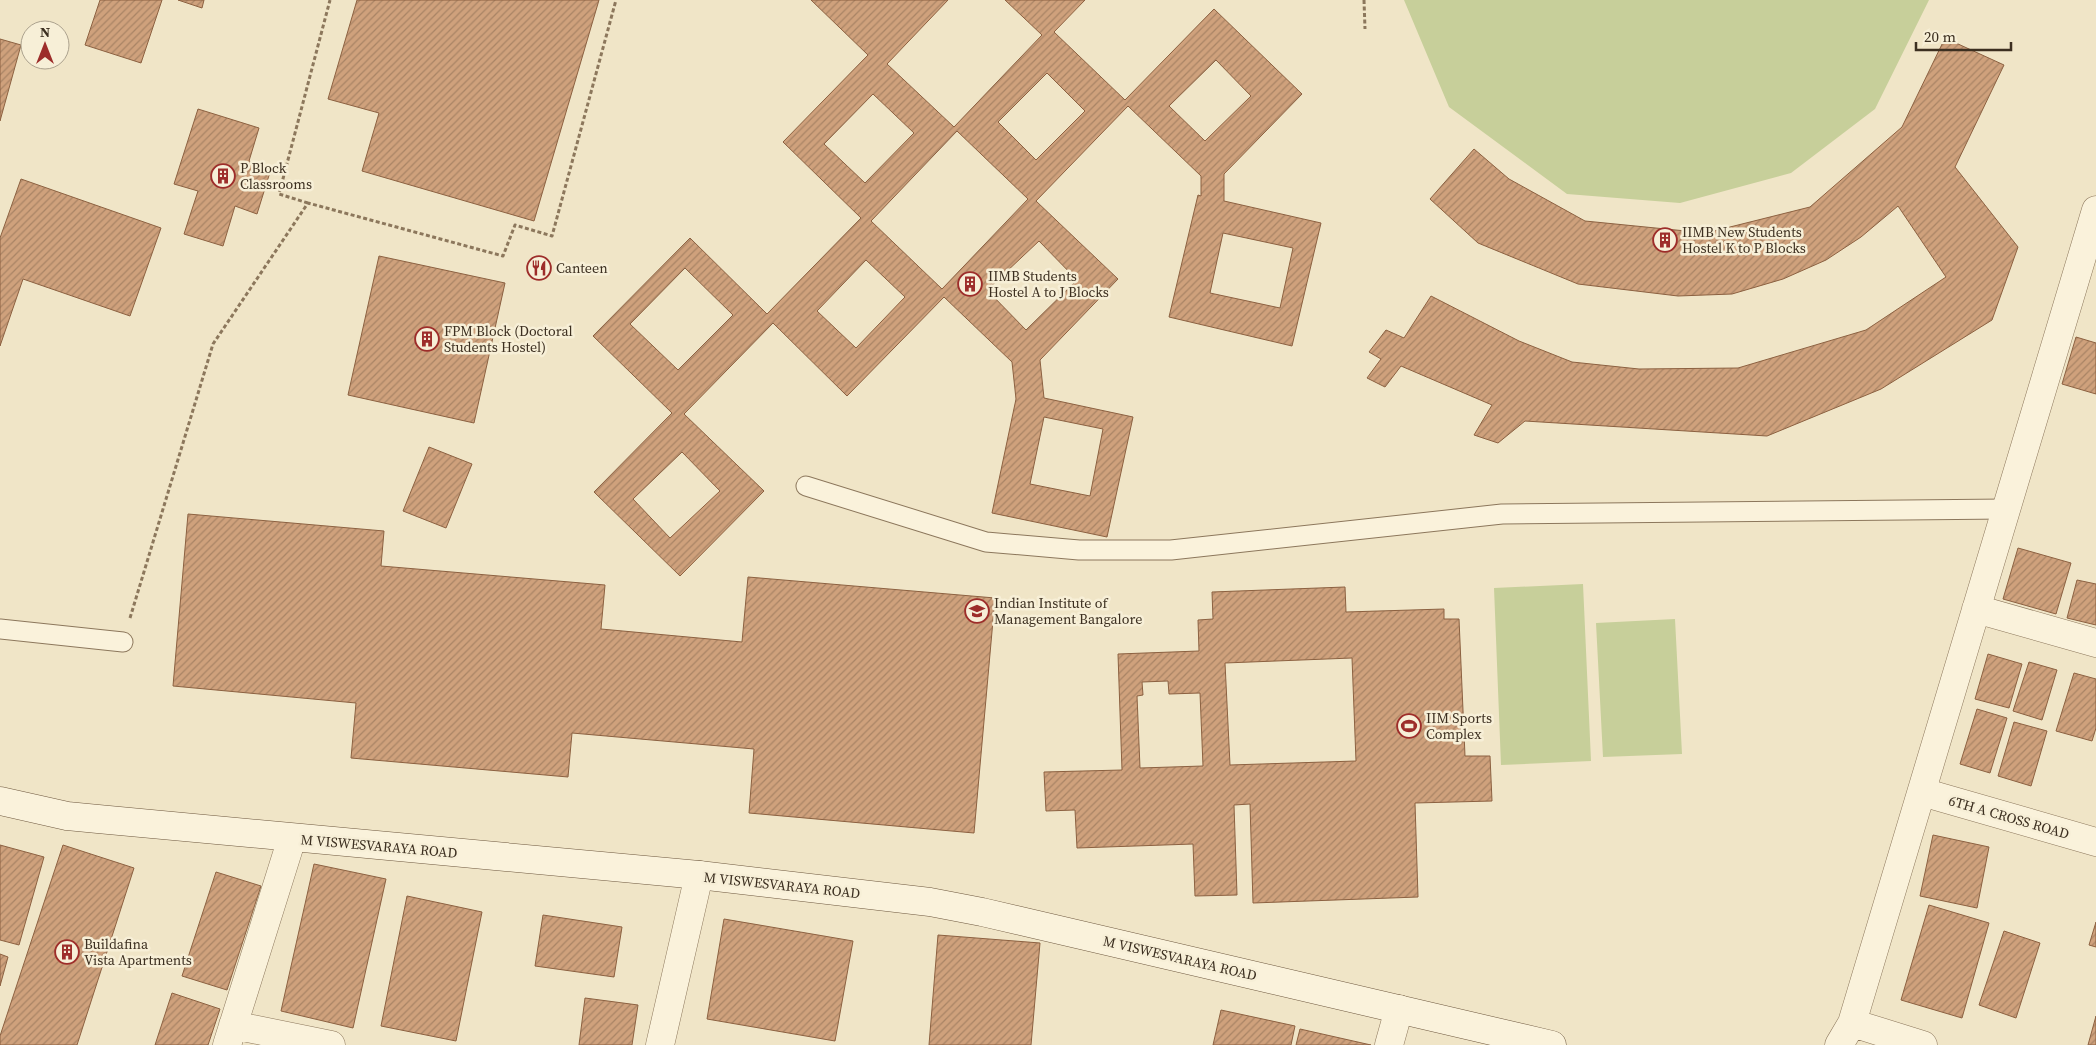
<svg xmlns="http://www.w3.org/2000/svg" width="2096" height="1045" viewBox="0 0 2096 1045" font-family="'Source Serif 4',serif">
  <style>
    .pitch { fill: #c7cf9a }
    .building { fill: url(#building-hatch); stroke: #8c6141; fill-rule: evenodd }
    .lines { fill: none; stroke-linecap: round; stroke-linejoin: round }
    .lane-casing { stroke: #8c775c; stroke-width: 21 }
    .street-casing { stroke: #8c775c; stroke-width: 29 }
    .secondary-casing { stroke: #6e583f; stroke-width: 29 }
    .path { stroke: #8c775c; stroke-width: 3; stroke-dasharray: 4 2.5; stroke-linecap: butt }
    .lane { stroke: #faf2db; stroke-width: 19 }
    .street { stroke: #faf2db; stroke-width: 28 }
    .secondary { stroke: #faf2db; stroke-width: 28 }
    .labels { text-anchor: middle; dominant-baseline: central; stroke-width: 5; stroke-linejoin: round; paint-order: stroke }
    .poi-label { font-size: 14px; fill: #3c2f20; stroke: #f7efd7; text-anchor: start }
    .street-label { font-size: 14px; fill: #3c2f20; stroke: #f7efd7 }
  </style>
  <defs>
    <pattern id="building-hatch" width="6" height="6" patternUnits="userSpaceOnUse" patternTransform="scale(1.25)"><rect width="6" height="6" fill="#cfa17c"/><path d="M-1 1l2-2M0 6l6-6M5 7l2-2" fill="none" stroke="#a98465"/></pattern>
  </defs>
  <rect width="100%" height="100%" fill="#f0e5c7"/>
  <!-- pitch -->
  <path class="pitch" d="M 1404,0 L 1929,0 L 1875,109 L 1791,173 L 1680,203 L 1567,194 L 1449,107 Z
    M 1583,584 L 1591,761 L 1501,765 L 1494,588 Z
    M 1675,619 L 1682,754 L 1603,757 L 1596,623 Z"/>
  <!-- building -->
  <path class="building" d="M 100,0 L 162,0 L 141,63 L 85,45 Z
    M 178,0 L 204,0 L 202,8 Z
    M 357,0 L 599,0 L 534,221 L 362,171 L 379,113 L 328,99 Z
    M 811,0 L 948,0 L 887,64 L 954,127 L 1042,35 L 1005,0 L 1085,0 L 1054,32 L 1125,100 L 1214,9 L 1302,94 L 1224,174 L 1224,201 L 1321,223 L 1292,346 L 1169,317 L 1198,195 L 1201,196 L 1201,176 L 1128,106 L 1036,201 L 1118,279 L 1040,360 L 1044,398 L 1133,417 L 1107,537 L 992,513 L 1016,399 L 1012,362 L 944,297 L 847,396 L 773,323 L 684,414 L 764,491 L 680,576 L 594,492 L 672,413 L 593,336 L 690,238 L 767,314 L 861,218 L 783,142 L 868,55 ZM 1216,60 L 1251,96 L 1205,141 L 1169,106 ZM 1047,73 L 1085,111 L 1036,160 L 998,122 ZM 873,94 L 914,133 L 865,183 L 824,144 ZM 957,131 L 1028,199 L 942,289 L 871,221 ZM 1223,233 L 1293,248 L 1280,308 L 1210,293 ZM 1039,241 L 1077,280 L 1026,330 L 987,290 ZM 866,260 L 905,297 L 856,348 L 817,311 ZM 685,268 L 733,315 L 678,370 L 630,324 ZM 1044,417 L 1103,429 L 1090,496 L 1030,484 ZM 682,452 L 720,491 L 670,538 L 633,499 Z
    M 1945,38 L 2004,65 L 1955,167 L 2018,247 L 1992,320 L 1881,389 L 1767,436 L 1525,421 L 1498,443 L 1474,435 L 1492,405 L 1401,366 L 1385,387 L 1367,378 L 1381,359 L 1369,352 L 1386,330 L 1404,338 L 1431,296 L 1519,341 L 1572,362 L 1639,369 L 1738,368 L 1866,330 L 1946,277 L 1898,206 L 1861,237 L 1826,260 L 1783,279 L 1732,294 L 1678,296 L 1578,284 L 1478,243 L 1430,199 L 1474,149 L 1509,179 L 1585,221 L 1706,233 L 1810,207 L 1902,127 Z
    M 0,39 L 21,45 L 0,121 Z
    M 198,109 L 259,128 L 249,161 L 271,169 L 257,214 L 235,206 L 223,246 L 184,234 L 198,191 L 174,184 Z
    M 21,179 L 161,228 L 130,316 L 23,279 L 0,346 L 0,238 Z
    M 379,256 L 505,283 L 474,423 L 348,395 Z
    M 2076,337 L 2096,343 L 2096,394 L 2062,384 Z
    M 429,447 L 472,464 L 446,528 L 403,511 Z
    M 188,514 L 384,531 L 381,566 L 605,585 L 601,629 L 742,642 L 748,577 L 995,598 L 974,833 L 749,813 L 754,749 L 572,733 L 568,777 L 351,758 L 356,703 L 173,686 Z
    M 2018,548 L 2071,563 L 2056,614 L 2003,599 Z
    M 2077,580 L 2096,584 L 2096,625 L 2067,618 Z
    M 1345,587 L 1346,612 L 1444,609 L 1444,619 L 1459,619 L 1465,756 L 1490,756 L 1492,801 L 1415,803 L 1418,897 L 1253,903 L 1250,804 L 1234,805 L 1237,895 L 1195,896 L 1193,844 L 1077,848 L 1075,810 L 1046,811 L 1044,772 L 1122,770 L 1118,654 L 1199,651 L 1198,620 L 1213,619 L 1212,592 ZM 1352,658 L 1356,761 L 1230,765 L 1225,663 ZM 1168,681 L 1169,694 L 1200,693 L 1203,766 L 1140,768 L 1137,696 L 1143,695 L 1142,682 Z
    M 1988,654 L 2022,664 L 2009,708 L 1975,699 Z
    M 2029,662 L 2057,670 L 2042,720 L 2013,711 Z
    M 2074,673 L 2096,679 L 2096,728 L 2092,741 L 2056,731 Z
    M 1977,709 L 2007,718 L 1990,773 L 1960,764 Z
    M 2014,722 L 2047,731 L 2031,786 L 1998,776 Z
    M 1933,835 L 1989,847 L 1977,908 L 1920,896 Z
    M 0,845 L 44,857 L 19,945 L 0,940 Z
    M 63,845 L 134,868 L 77,1045 L 0,1045 L 0,1036 Z
    M 314,864 L 386,879 L 353,1028 L 281,1011 Z
    M 216,872 L 261,886 L 227,990 L 182,976 Z
    M 407,896 L 482,912 L 456,1041 L 381,1026 Z
    M 1929,905 L 1989,923 L 1962,1018 L 1901,1000 Z
    M 543,915 L 622,927 L 614,977 L 535,966 Z
    M 724,919 L 853,941 L 835,1041 L 707,1019 Z
    M 2096,922 L 2096,947 L 2089,945 Z
    M 2004,931 L 2040,943 L 2016,1018 L 1979,1005 Z
    M 938,935 L 1040,943 L 1031,1045 L 929,1045 Z
    M 0,954 L 8,957 L 0,986 Z
    M 172,993 L 220,1009 L 208,1045 L 155,1045 Z
    M 585,998 L 638,1005 L 632,1045 L 579,1045 Z
    M 1221,1010 L 1295,1026 L 1291,1045 L 1213,1045 Z
    M 2096,1016 L 2096,1045 L 2088,1045 Z
    M 1300,1029 L 1371,1045 L 1296,1045 Z"/>
  <g class="lines">
    <!-- lane casing -->
    <g class="lane-casing">
      <path id="lane" d="M 806,486 L 986,542 L 1079,550 L 1171,550 L 1502,514 L 2006,509
        M 0,629 L 123,642"/>
    </g>
    <!-- street casing -->
    <g class="street-casing">
      <path id="street" d="M 1976,609 L 2096,643
        M 1922,792 L 2096,842
        M 1852,1023 L 1923,1045
        M 233,1025 L 331,1045
        M 227,1045 L 292,838
        M 660,1045 L 699,875
        M 1389,1045 L 1399,1009
        M 1839,1045 L 1852,1023 L 2096,210"/>
    </g>
    <!-- secondary casing -->
    <g class="secondary-casing">
      <path id="secondary" d="M 0,801 L 67,816 L 98,819 L 699,875 L 930,902 L 982,912 L 1552,1045"/>
    </g>
    <!-- path -->
    <path class="path" d="M 1364,0 L 1365,29
      M 308,203 L 279,194 L 330,0
      M 130,618 L 213,344 L 308,203 L 503,256 L 515,225 L 552,236 L 616,0"/>
    <!-- lane -->
    <use href="#lane" class="lane"/>
    <!-- street -->
    <use href="#street" class="street"/>
    <!-- secondary -->
    <use href="#secondary" class="secondary"/>
  </g>
  <!-- icons -->
  <defs>
    <g id="building-ring" transform="scale(1.25)"><circle r="9.5" fill="#f7efd7" stroke="#9d2d2a" stroke-width="1.5"/><path d="M-4-6H4V6H1V3H-1V6H-4ZM-2.5-4.3h1.7v1.8h-1.7ZM.8-4.3h1.7v1.8H.8ZM-2.5-1h1.7V.8h-1.7ZM.8-1h1.7V.8H.8Z" fill="#9d2d2a"/></g>
    <g id="restaurant-ring" transform="scale(1.25)"><circle r="9.5" fill="#f7efd7" stroke="#9d2d2a" stroke-width="1.5"/><path d="M-5-6h1v4h1v-4h1v4h1v-4h1v5L-1.5 .5V6h-2V.5L-5-1ZM5-6V6H3V1.5H1.5Q1.5-4 5-6Z" fill="#9d2d2a"/></g>
    <g id="university-ring" transform="scale(1.25)"><circle r="9.5" fill="#f7efd7" stroke="#9d2d2a" stroke-width="1.5"/><path d="M0-5L7-2L0 1L-7-2ZM-4 1L0 2.5L4 1V4Q0 6-4 4Z" fill="#9d2d2a"/></g>
    <g id="stadium-ring" transform="scale(1.25)"><circle r="9.5" fill="#f7efd7" stroke="#9d2d2a" stroke-width="1.5"/><path d="M0-5a6.5 5 0 1 0 0 10a6.5 5 0 1 0 0-10ZM-3.5-1.8h7v3.6h-7Z" fill="#9d2d2a"/></g>
  </defs>
  <g fill-rule="evenodd">
    <use href="#building-ring" x="223" y="176"/>
    <use href="#building-ring" x="1665" y="240"/>
    <use href="#restaurant-ring" x="539" y="268"/>
    <use href="#building-ring" x="970" y="284"/>
    <use href="#building-ring" x="427" y="339"/>
    <use href="#university-ring" x="977" y="611"/>
    <use href="#stadium-ring" x="1409" y="726"/>
    <use href="#building-ring" x="67" y="952"/>
  </g>
  <g class="labels">
    <!-- poi labels -->
    <g class="poi-label">
      <text x="240" y="168">P Block<tspan x="240" dy="16">Classrooms</tspan></text>
      <text x="1682" y="232">IIMB New Students<tspan x="1682" dy="16">Hostel K to P Blocks</tspan></text>
      <text x="556" y="268">Canteen</text>
      <text x="988" y="276">IIMB Students<tspan x="988" dy="16">Hostel A to J Blocks</tspan></text>
      <text x="444" y="331">FPM Block (Doctoral<tspan x="444" dy="16">Students Hostel)</tspan></text>
      <text x="994" y="603">Indian Institute of<tspan x="994" dy="16">Management Bangalore</tspan></text>
      <text x="1426" y="718">IIM Sports<tspan x="1426" dy="16">Complex</tspan></text>
      <text x="84" y="944">Buildafina<tspan x="84" dy="16">Vista Apartments</tspan></text>
    </g>
    <!-- street labels -->
    <g class="street-label">
      <text transform="translate(2009 817) rotate(16)">6TH A CROSS ROAD</text>
      <text transform="translate(379 846) rotate(5)">M VISWESVARAYA ROAD</text>
      <text transform="translate(782 885) rotate(6)">M VISWESVARAYA ROAD</text>
      <text transform="translate(1180 958) rotate(13)">M VISWESVARAYA ROAD</text>
    </g>
  </g>
  <!-- north arrow -->
  <g transform="translate(45 45)"><circle r="24" fill="#f7efd7" stroke="#aca28e"/>
  <path d="M0-4L9 19L0 12L-9 19Z" fill="#9d2d2a"/>
  <text y="-8" font-size="14" font-weight="bold" text-anchor="middle" fill="#3c2f20">N</text>
  </g>
  <!-- scale -->
  <path d="M1916 42v8h95v-8" fill="none" stroke="#3c2f20" stroke-width="2.5"/>
  <text x="1924" y="42" font-size="15" fill="#3c2f20" stroke="#f7efd7" stroke-width="4" paint-order="stroke">20 m</text>
</svg>
